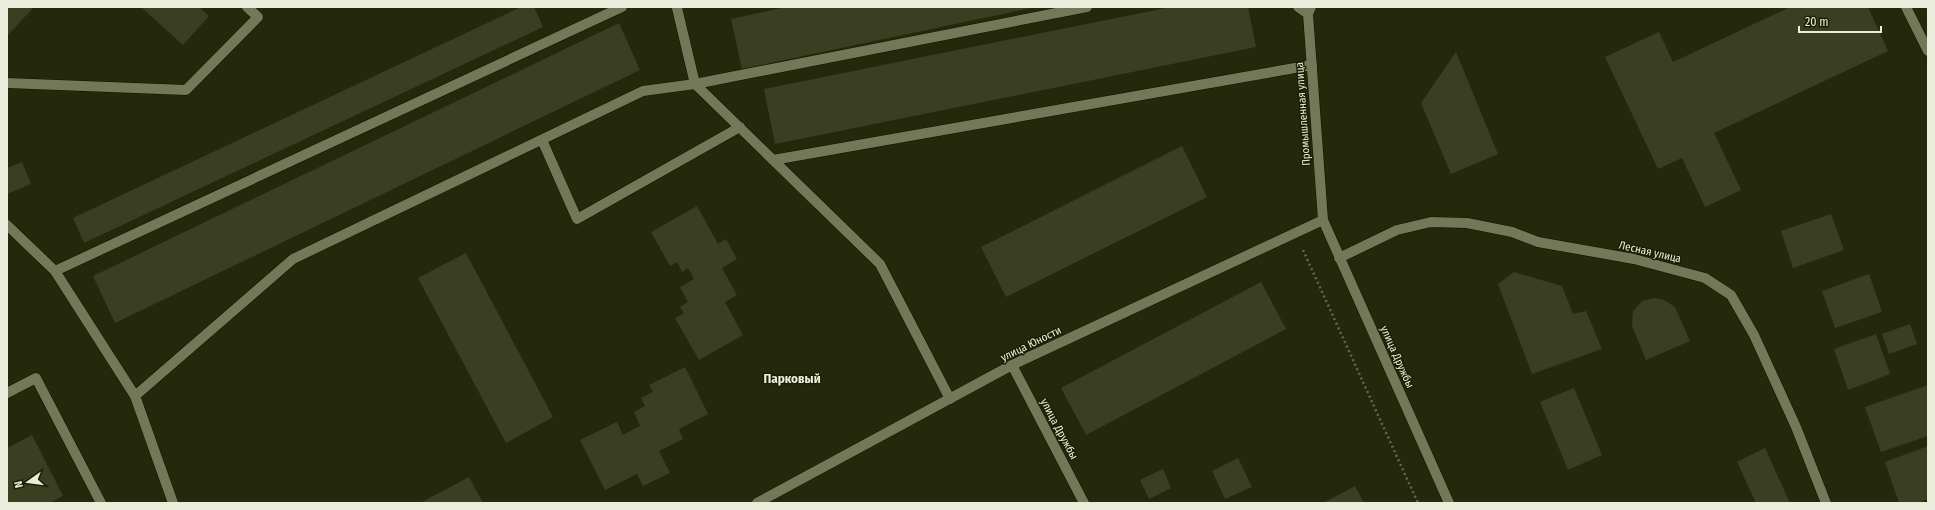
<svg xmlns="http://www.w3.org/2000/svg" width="1935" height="510" viewBox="0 0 1935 510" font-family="'Fira Sans Condensed',sans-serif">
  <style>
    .building { fill: #3b3f22 }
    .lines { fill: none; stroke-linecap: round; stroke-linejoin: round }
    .lane-casing { stroke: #0f1100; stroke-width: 11 }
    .street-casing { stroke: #0f1100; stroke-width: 11 }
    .secondary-casing { stroke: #0f1100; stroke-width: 11 }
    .path { stroke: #64684e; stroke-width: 2.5; stroke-dasharray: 2 3; stroke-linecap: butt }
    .lane { stroke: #737859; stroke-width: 10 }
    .street { stroke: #737859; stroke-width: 10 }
    .secondary { stroke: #737859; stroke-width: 10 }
    .labels { text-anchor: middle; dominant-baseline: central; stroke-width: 3; stroke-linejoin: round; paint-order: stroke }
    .street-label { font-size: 11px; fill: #e9eddb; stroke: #1c1f03 }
    .quarter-label { font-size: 13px; font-weight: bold; fill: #e9eddb; stroke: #1c1f03 }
  </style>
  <rect width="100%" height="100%" fill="#25290c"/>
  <!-- building -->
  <path class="building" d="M 7,7 L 34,7 L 7,36 Z
    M 141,7 L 199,7 L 209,16 L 183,45 Z
    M 521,7 L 534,7 L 543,27 L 84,243 L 73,218 Z
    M 786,7 L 1031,7 L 1031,8 L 742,69 L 731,19 Z
    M 1171,7 L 1248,7 L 1256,47 L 775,144 L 764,89 Z
    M 1790,7 L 1868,7 L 1888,51 L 1714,133 L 1741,190 L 1705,207 L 1682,158 L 1658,169 L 1605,57 L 1659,32 L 1673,62 Z
    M 619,23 L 640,70 L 115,323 L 93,276 Z
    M 1456,52 L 1498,154 L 1451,174 L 1421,103 Z
    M 1182,146 L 1207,197 L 1006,297 L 981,247 Z
    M 22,162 L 31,184 L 7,194 L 7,168 Z
    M 697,206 L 718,244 L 726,239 L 737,259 L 722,268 L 737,295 L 725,302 L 743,335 L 699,360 L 675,318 L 684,313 L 680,307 L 688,302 L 680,287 L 694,279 L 688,268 L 682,272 L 677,262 L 670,266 L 651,232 Z
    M 1831,214 L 1844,250 L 1793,268 L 1781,231 Z
    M 466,253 L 553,417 L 506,443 L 418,278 Z
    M 1514,272 L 1562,286 L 1573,314 L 1586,311 L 1602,349 L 1532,374 L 1498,284 Z
    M 1869,274 L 1882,312 L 1835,328 L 1822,291 Z
    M 1261,282 L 1286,329 L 1086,435 L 1061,388 Z
    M 1654,298 L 1664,300 L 1675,307 L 1690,341 L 1646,360 L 1632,326 L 1633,311 L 1642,301 Z
    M 1910,324 L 1917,344 L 1889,354 L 1882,334 Z
    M 1876,334 L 1890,374 L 1848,390 L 1834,349 Z
    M 685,367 L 708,414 L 679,429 L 683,439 L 659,451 L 670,473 L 643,486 L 637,474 L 605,490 L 580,440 L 617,422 L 623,435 L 640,426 L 634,412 L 645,406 L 641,398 L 653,392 L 649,385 Z
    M 1928,385 L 1928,436 L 1881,452 L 1865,407 Z
    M 1574,388 L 1602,455 L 1568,470 L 1540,402 Z
    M 32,435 L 63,496 L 49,503 L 7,503 L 7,448 Z
    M 1928,446 L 1928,499 L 1918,503 L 1899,503 L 1885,462 Z
    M 1765,448 L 1790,503 L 1756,503 L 1737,462 Z
    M 1238,458 L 1252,487 L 1225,499 L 1212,471 Z
    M 1163,469 L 1171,488 L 1149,499 L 1140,480 Z
    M 469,477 L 483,503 L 420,503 Z
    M 1355,486 L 1364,503 L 1323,503 Z"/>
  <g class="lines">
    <!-- lane casing -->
    <g class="lane-casing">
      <path id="lane" d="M 1298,7 L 1308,14
        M 677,8 L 695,84 L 880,264 L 950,399
        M 7,83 L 186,90 L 258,17 L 247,7
        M 542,140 L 577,219 L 740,127
        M 773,160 L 1312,65
        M 7,225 L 55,271
        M 7,393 L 36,378 L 101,503
        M 135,396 L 293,259 L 643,91 L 695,84 L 1087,7
        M 173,503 L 135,396 L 55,271 L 622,7"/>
    </g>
    <!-- street casing -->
    <g class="street-casing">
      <path id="street" d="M 1906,7 L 1928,51
        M 1339,258 L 1397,230 L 1431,222 L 1467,223 L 1512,232 L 1538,242 L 1634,259 L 1705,278 L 1731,295 L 1754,335 L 1796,427 L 1826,503
        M 1012,365 L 1084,503
        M 757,503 L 1012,365 L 1323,220"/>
    </g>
    <!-- secondary casing -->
    <g class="secondary-casing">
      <path id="secondary" d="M 1311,7 L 1308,14 L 1323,220 L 1449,503"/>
    </g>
    <!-- path -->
    <path class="path" d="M 1303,250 L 1418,503"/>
    <!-- lane -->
    <use href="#lane" class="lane"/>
    <!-- street -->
    <use href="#street" class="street"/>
    <!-- secondary -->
    <use href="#secondary" class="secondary"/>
  </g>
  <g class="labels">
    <!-- street labels -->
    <g class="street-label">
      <text transform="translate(1303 114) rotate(-94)">Промышленная улица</text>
      <text transform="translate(1650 252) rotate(13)">Лесная улица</text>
      <text transform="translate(1031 344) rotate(-26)">улица Юности</text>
      <text transform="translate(1397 357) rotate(66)">улица Дружбы</text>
      <text transform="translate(1059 429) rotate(62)">улица Дружбы</text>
    </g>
    <!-- quarter labels -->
    <g class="quarter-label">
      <text x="792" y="378">Парковый</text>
    </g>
  </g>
  <!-- border -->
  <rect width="1935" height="510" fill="none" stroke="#e9eddb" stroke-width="16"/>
  <!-- north arrow -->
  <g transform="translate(28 482) rotate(256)" stroke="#1c1f03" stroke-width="3" paint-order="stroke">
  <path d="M0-3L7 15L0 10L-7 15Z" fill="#e9eddb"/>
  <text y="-6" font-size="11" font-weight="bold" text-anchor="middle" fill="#e9eddb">N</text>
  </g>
  <!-- scale -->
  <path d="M1799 26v6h82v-6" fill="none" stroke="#e9eddb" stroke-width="2"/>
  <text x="1805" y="26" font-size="12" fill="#e9eddb" stroke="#1c1f03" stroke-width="3" paint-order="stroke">20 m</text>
</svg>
